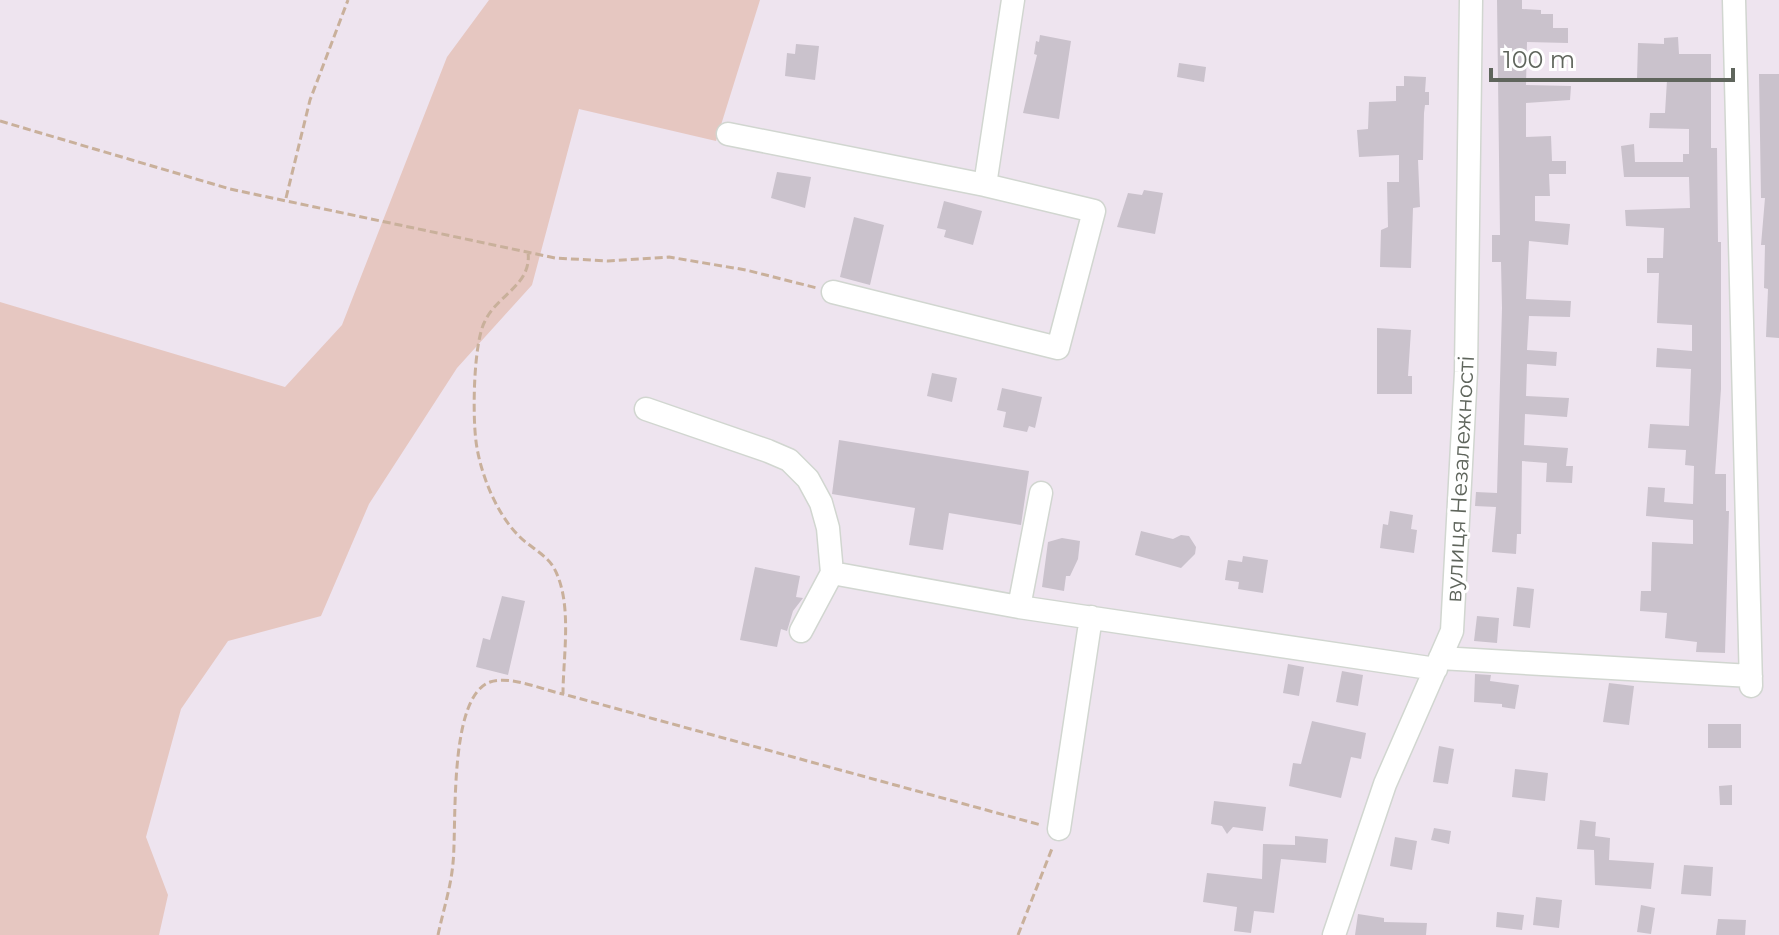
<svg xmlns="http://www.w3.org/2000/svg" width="1779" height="935" viewBox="0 0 1779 935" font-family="Montserrat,sans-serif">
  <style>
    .green { fill: #e6c7c1 }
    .building { fill: #cac2cc }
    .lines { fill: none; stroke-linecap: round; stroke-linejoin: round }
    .minor-casing { stroke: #d1d6d0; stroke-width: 25 }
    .path { stroke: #c9b09b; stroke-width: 3; stroke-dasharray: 8 4; stroke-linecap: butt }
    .minor { stroke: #fff; stroke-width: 22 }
    .labels { text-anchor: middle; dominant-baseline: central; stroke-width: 6; stroke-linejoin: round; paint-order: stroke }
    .street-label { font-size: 22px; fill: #5f655c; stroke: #fff }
  </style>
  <rect width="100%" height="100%" fill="#eee4ef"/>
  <!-- green -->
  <path class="green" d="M 489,0 L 760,0 L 716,141 L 579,109 L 532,285 L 457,368 L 369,504 L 321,616 L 228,641 L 181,709 L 146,837 L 168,895 L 159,935 L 0,935 L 0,302 L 285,387 L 342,325 L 447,57 Z"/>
  <!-- building -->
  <path class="building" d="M 1497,0 L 1522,0 L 1522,9 L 1541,10 L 1541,14 L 1553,14 L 1553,28 L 1568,28 L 1568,43 L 1527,42 L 1526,85 L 1571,86 L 1570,100 L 1526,103 L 1526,137 L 1551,136 L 1552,161 L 1566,161 L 1566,174 L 1549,174 L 1550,196 L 1535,196 L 1535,221 L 1570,224 L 1568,245 L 1529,241 L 1526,299 L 1571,301 L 1570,317 L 1529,316 L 1527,350 L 1557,352 L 1556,366 L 1527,364 L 1526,396 L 1569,398 L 1567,417 L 1525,414 L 1524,445 L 1568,448 L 1566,466 L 1573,466 L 1572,483 L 1546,482 L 1547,463 L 1522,461 L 1521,534 L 1517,534 L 1516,554 L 1492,552 L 1496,507 L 1475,506 L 1476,492 L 1497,493 L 1502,308 L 1501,262 L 1492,262 L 1492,235 L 1500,235 Z
    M 1040,35 L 1071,41 L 1059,119 L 1023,113 L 1037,55 L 1034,54 L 1036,41 L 1039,42 Z
    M 1678,37 L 1679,54 L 1711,54 L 1711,148 L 1717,148 L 1718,242 L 1721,242 L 1721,389 L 1715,474 L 1726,474 L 1726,511 L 1729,511 L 1725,653 L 1696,652 L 1697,642 L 1665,638 L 1667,613 L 1640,611 L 1641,591 L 1651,591 L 1652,542 L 1693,544 L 1693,520 L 1646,516 L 1648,487 L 1665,488 L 1664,502 L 1693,504 L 1694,466 L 1685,465 L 1686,450 L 1648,448 L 1650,424 L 1689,426 L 1691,369 L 1656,367 L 1657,348 L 1692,351 L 1692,325 L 1657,323 L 1659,273 L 1647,273 L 1647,258 L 1663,258 L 1664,228 L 1626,226 L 1625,210 L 1690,208 L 1689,177 L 1624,177 L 1621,146 L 1634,144 L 1635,162 L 1683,162 L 1683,154 L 1689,154 L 1689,129 L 1649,128 L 1650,113 L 1665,113 L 1667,80 L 1637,79 L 1638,43 L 1664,44 L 1664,38 Z
    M 796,44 L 819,46 L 815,80 L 785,76 L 787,53 L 795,54 Z
    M 1179,63 L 1206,67 L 1204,82 L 1177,77 Z
    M 1759,74 L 1779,74 L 1779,338 L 1766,337 L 1768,289 L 1764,288 L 1765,245 L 1761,245 L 1765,198 L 1761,198 Z
    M 1404,76 L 1426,77 L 1425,92 L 1429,92 L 1429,105 L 1425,105 L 1424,113 L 1423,160 L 1418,160 L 1420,207 L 1413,208 L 1411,268 L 1380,267 L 1381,230 L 1388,227 L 1387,182 L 1399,182 L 1399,155 L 1359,157 L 1357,130 L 1368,129 L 1369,102 L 1396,101 L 1396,86 L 1404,86 Z
    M 777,172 L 811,177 L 805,208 L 771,198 Z
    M 1144,190 L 1163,193 L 1155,234 L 1117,227 L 1128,193 L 1142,195 Z
    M 944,201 L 982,211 L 973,245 L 944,237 L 946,230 L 937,228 Z
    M 854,217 L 884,225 L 870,285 L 840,277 Z
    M 1377,328 L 1411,330 L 1408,376 L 1412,376 L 1412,394 L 1377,394 Z
    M 932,373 L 957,378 L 952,402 L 927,396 Z
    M 1002,388 L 1042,397 L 1035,428 L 1029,426 L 1027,432 L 1003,427 L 1006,412 L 997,410 Z
    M 839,440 L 1029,471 L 1021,525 L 949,513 L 943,550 L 909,545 L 915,508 L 832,494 Z
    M 1390,511 L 1413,515 L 1411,529 L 1417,530 L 1414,553 L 1380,548 L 1383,524 L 1388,525 Z
    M 1141,531 L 1173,539 L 1181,535 L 1189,536 L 1196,547 L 1195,554 L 1181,568 L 1135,555 Z
    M 1062,538 L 1080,541 L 1078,559 L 1070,576 L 1066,576 L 1064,591 L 1042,587 L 1048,542 Z
    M 1243,556 L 1268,560 L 1263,593 L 1238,589 L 1239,582 L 1225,580 L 1228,560 L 1242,562 Z
    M 755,567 L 800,576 L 796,597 L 803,598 L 793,611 L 787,631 L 781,629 L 777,647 L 740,640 Z
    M 1517,587 L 1534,589 L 1530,628 L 1513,626 Z
    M 502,596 L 525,601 L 508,675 L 476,667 L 483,638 L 490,640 Z
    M 1477,616 L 1499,618 L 1497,643 L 1474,641 Z
    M 1288,664 L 1304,667 L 1299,696 L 1283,693 Z
    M 1342,671 L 1363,675 L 1358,706 L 1336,702 Z
    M 1475,674 L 1491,675 L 1490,681 L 1519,685 L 1515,709 L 1502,707 L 1502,704 L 1474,702 Z
    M 1609,683 L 1634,686 L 1629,725 L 1603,722 Z
    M 1312,721 L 1366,733 L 1361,759 L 1351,757 L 1341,798 L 1289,786 L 1293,763 L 1301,764 Z
    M 1708,724 L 1741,724 L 1741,748 L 1708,748 Z
    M 1439,746 L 1454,749 L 1448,784 L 1433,782 Z
    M 1515,769 L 1548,773 L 1545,801 L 1512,797 Z
    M 1732,785 L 1732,805 L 1720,805 L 1719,786 Z
    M 1214,801 L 1266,807 L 1263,831 L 1233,827 L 1227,834 L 1222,826 L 1211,824 Z
    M 1580,820 L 1596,822 L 1595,836 L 1610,838 L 1609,860 L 1654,863 L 1651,889 L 1595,885 L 1594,850 L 1577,849 Z
    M 1434,828 L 1451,831 L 1449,844 L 1431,840 Z
    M 1295,836 L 1328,839 L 1326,863 L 1281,859 L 1274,913 L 1254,911 L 1251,933 L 1234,931 L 1237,907 L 1203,902 L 1207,873 L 1262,879 L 1263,844 L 1295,845 Z
    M 1395,837 L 1417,841 L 1412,870 L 1390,866 Z
    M 1684,865 L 1713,867 L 1711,896 L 1681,894 Z
    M 1536,897 L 1562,900 L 1559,928 L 1533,925 Z
    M 1641,905 L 1655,908 L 1651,934 L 1637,932 Z
    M 1497,912 L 1524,915 L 1522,930 L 1496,927 Z
    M 1358,914 L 1384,918 L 1384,922 L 1427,923 L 1426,935 L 1355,935 Z
    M 1718,919 L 1746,920 L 1745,935 L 1716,935 Z"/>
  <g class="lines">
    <!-- minor casing -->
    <g class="minor-casing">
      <path id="minor" d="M 1734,0 L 1751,686
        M 728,134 L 985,185 L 1094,211 L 1058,348 L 833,292
        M 985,185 L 1013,0
        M 646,409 L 768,451 L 789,460 L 808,479 L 821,503 L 828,528 L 832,573 L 801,631
        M 832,573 L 1019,607 L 1436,669
        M 1019,607 L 1041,493
        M 1440,658 L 1751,676
        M 1059,829 L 1091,617
        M 1334,935 L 1385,784 L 1452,631 L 1466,372 L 1471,0"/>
    </g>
    <!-- path -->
    <path class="path" d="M 0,121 L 230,189 L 555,258 L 608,261 L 669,257 L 746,270 L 817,288
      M 286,198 L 310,100 L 348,0
      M 528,252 C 532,285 498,294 485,321 C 473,343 472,422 477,448 C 482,477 497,514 518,535 C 529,547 546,554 554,568 C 573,603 563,656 563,694 L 1041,825
      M 438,935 C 443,911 451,887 453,863 C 457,825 448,697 490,682 C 510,675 543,690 563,694
      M 1018,935 L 1053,846"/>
    <!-- minor -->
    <use href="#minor" class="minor"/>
  </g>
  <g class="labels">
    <!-- street labels -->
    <g class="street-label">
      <text transform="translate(1460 479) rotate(-87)">вулиця Незалежності</text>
    </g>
  </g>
  <!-- scale -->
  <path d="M1491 68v12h242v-12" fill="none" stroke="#5f655c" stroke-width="4"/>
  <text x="1503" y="68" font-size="24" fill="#5f655c" stroke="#ffffff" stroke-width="6" paint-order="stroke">100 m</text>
</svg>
